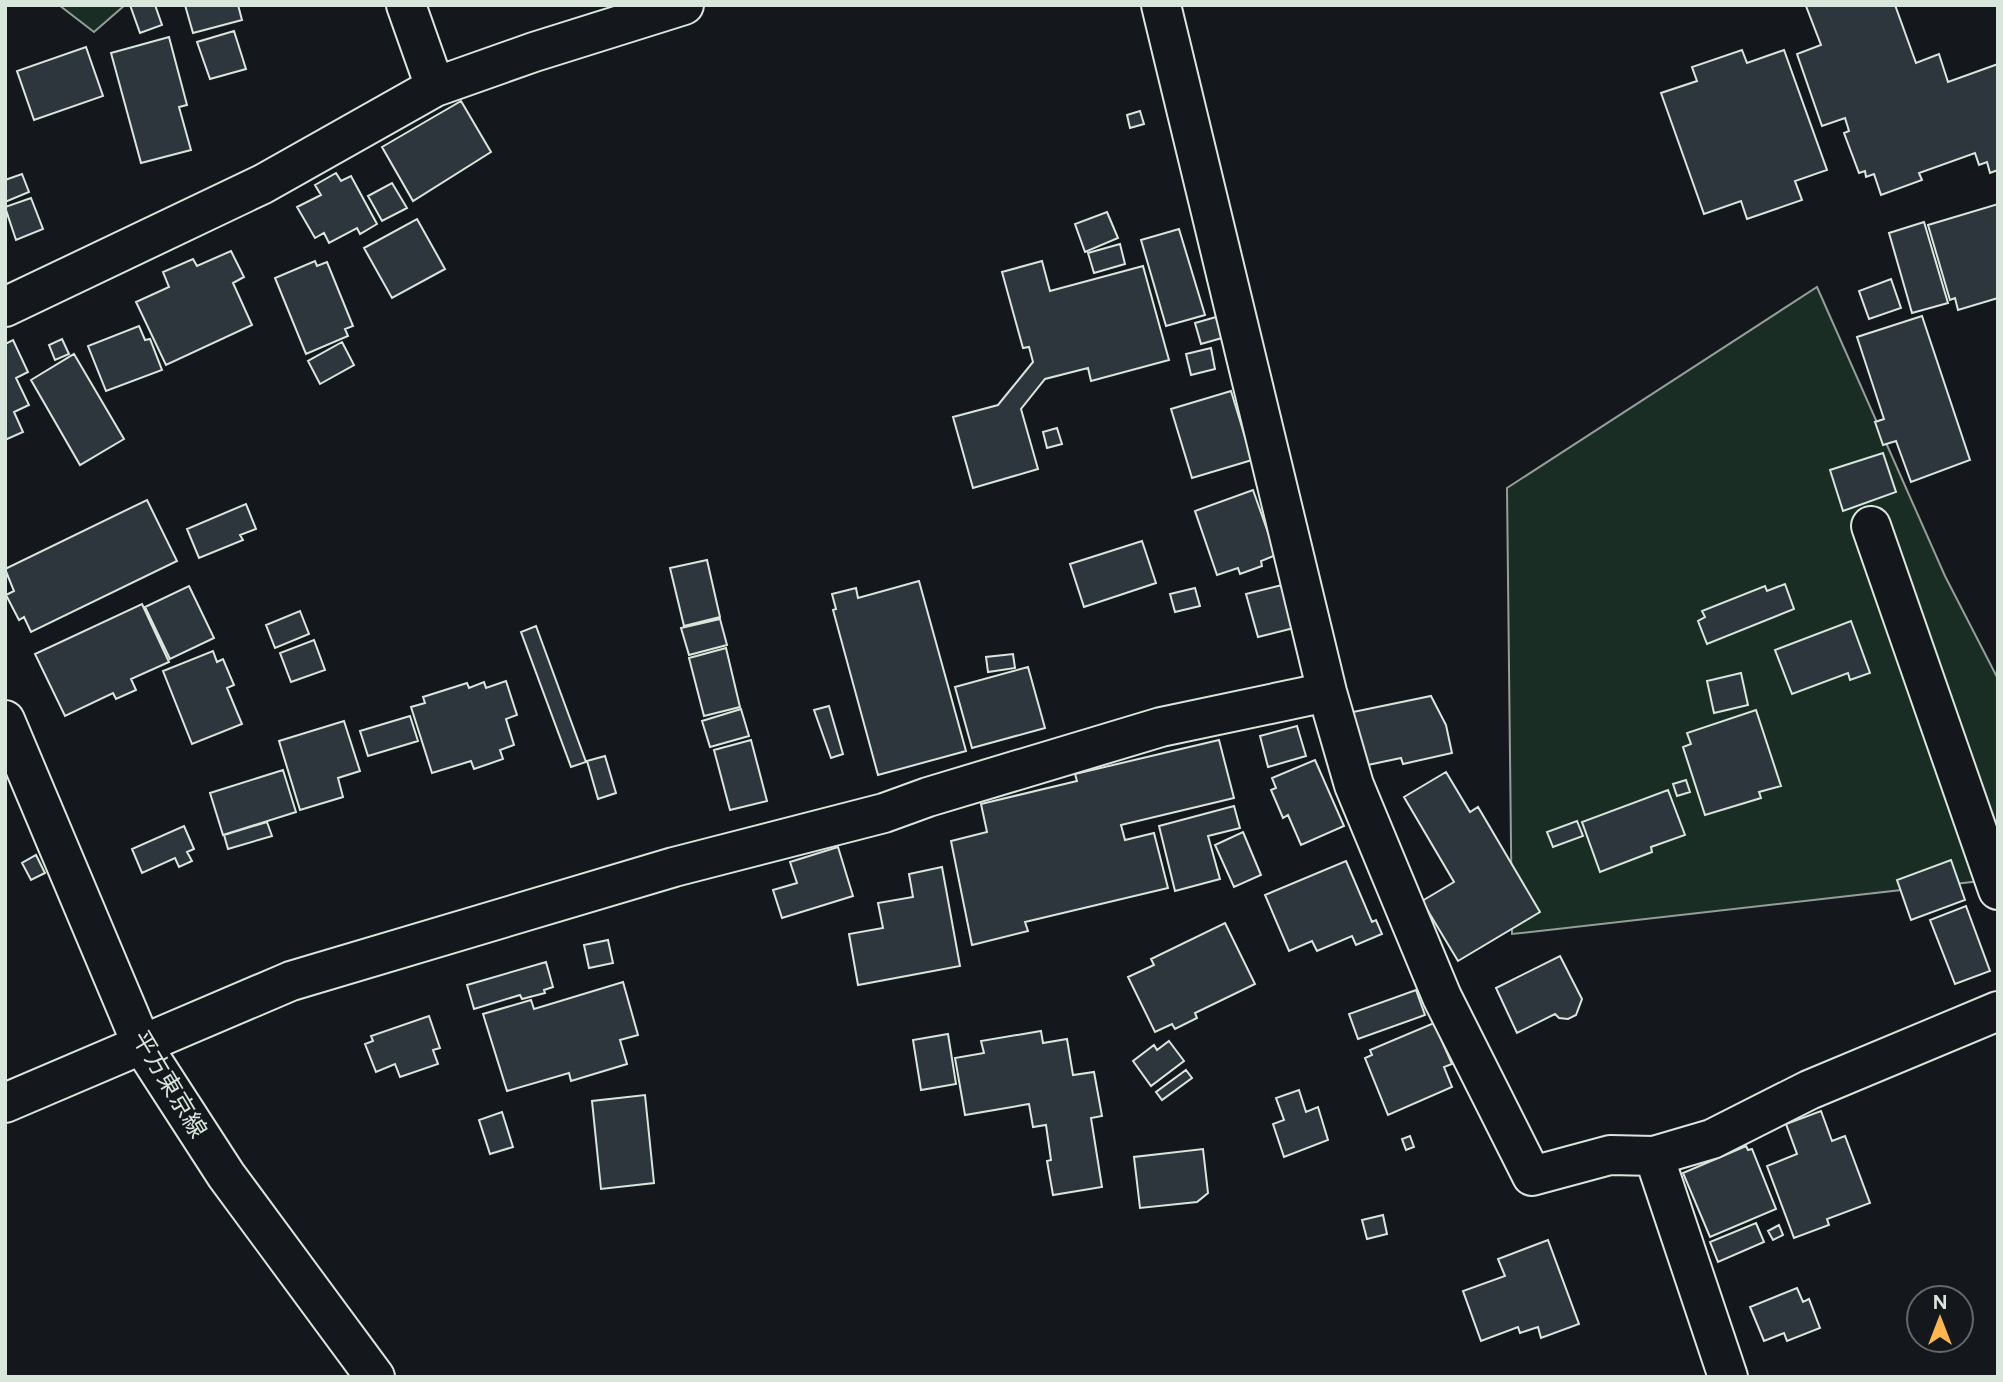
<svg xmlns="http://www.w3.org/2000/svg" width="2003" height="1382" viewBox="0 0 2003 1382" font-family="Figtree,'Noto Sans JP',sans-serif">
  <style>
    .green { fill: #1a2d24; stroke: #939e99; stroke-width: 2 }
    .building { fill: #2c363c; stroke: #d8e6dc; stroke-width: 2 }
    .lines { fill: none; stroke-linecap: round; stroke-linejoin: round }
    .street-casing { stroke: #d8e6dc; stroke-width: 42 }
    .secondary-casing { stroke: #d8e6dc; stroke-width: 42 }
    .street { stroke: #14181c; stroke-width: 38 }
    .secondary { stroke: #14181c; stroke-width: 38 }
    .labels { text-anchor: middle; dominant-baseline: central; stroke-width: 5; stroke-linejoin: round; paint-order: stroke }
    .street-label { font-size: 24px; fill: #d8e6dc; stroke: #14181c }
  </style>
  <rect width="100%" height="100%" fill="#14181c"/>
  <!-- green -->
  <path class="green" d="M 59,5 L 125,5 L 94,32 Z
    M 1817,287 L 1945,576 L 1998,679 L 1998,879 L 1512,934 L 1507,488 Z"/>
  <!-- building -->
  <path class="building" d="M 130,5 L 155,5 L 162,25 L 140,33 Z
    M 185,5 L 238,5 L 242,20 L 193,33 Z
    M 1808,5 L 1895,5 L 1916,63 L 1939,54 L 1948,82 L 1998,64 L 1998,170 L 1990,173 L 1987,162 L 1979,165 L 1975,153 L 1919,173 L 1922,180 L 1881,195 L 1874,174 L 1866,177 L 1865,171 L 1859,173 L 1844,133 L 1849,131 L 1845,118 L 1822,126 L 1797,54 L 1821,45 L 1806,6 Z
    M 234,31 L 246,69 L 210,79 L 197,42 Z
    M 169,37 L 187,105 L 179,107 L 191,150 L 141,163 L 111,53 Z
    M 86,47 L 103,96 L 34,120 L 17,71 Z
    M 1742,50 L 1747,63 L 1784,50 L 1827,170 L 1795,181 L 1802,200 L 1747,219 L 1741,201 L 1704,214 L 1661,93 L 1697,81 L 1692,67 Z
    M 461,101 L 491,152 L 413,201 L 382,147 Z
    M 1140,111 L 1144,124 L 1130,128 L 1127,115 Z
    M 336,173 L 341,181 L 351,176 L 377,224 L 360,234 L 357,228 L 329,243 L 324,233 L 315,238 L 297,207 L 321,195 L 315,185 Z
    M 22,174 L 29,192 L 5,202 L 5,180 Z
    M 392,183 L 407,208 L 382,221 L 368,196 Z
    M 31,198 L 43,229 L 16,240 L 5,207 Z
    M 1998,204 L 1998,298 L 1958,310 L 1955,298 L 1950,300 L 1928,225 Z
    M 1107,212 L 1118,238 L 1085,252 L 1075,224 Z
    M 417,219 L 445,269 L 392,298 L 364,248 Z
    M 1924,222 L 1948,303 L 1912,313 L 1889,233 Z
    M 1179,229 L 1205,315 L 1166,326 L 1141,240 Z
    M 1120,244 L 1125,264 L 1094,273 L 1088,253 Z
    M 231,251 L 244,277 L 233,283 L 252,325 L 166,365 L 136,302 L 169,287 L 163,272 L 193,259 L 197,266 Z
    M 315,261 L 317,266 L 327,262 L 353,326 L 345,329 L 348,336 L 306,354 L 275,278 Z
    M 1042,261 L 1050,291 L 1143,266 L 1169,360 L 1091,381 L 1088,368 L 1045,379 L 1021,409 L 1038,469 L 973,488 L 953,417 L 998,405 L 1033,362 L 1029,347 L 1023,348 L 1002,272 Z
    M 1891,279 L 1901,308 L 1869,319 L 1859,291 Z
    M 1922,316 L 1970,460 L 1911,482 L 1896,441 L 1883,445 L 1875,422 L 1884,419 L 1857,337 Z
    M 1216,317 L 1222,338 L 1201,344 L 1195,323 Z
    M 139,326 L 145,340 L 150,339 L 162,370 L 106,391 L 88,346 Z
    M 62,339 L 69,354 L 55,360 L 49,345 Z
    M 13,340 L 28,372 L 16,378 L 29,405 L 14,412 L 23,432 L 5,440 L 5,344 Z
    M 342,342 L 354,365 L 320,384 L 308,361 Z
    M 1211,348 L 1215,369 L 1191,375 L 1186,354 Z
    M 74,354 L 124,439 L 80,465 L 31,380 Z
    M 1231,391 L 1252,460 L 1192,478 L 1171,409 Z
    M 1057,428 L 1062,444 L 1047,448 L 1043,432 Z
    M 1883,453 L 1896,492 L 1843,511 L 1830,470 Z
    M 1253,490 L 1276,555 L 1261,561 L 1262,566 L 1240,574 L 1238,568 L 1217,575 L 1195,511 Z
    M 147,500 L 177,561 L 31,632 L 24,617 L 19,620 L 6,595 L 14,591 L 5,569 Z
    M 246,504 L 256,529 L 240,535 L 243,540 L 199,558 L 187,529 Z
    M 1142,541 L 1156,583 L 1084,607 L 1070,564 Z
    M 707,560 L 720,617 L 684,626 L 670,568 Z
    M 919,581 L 966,751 L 878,775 L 833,610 L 836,609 L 832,594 L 856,588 L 858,598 Z
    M 1785,584 L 1794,609 L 1707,644 L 1698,621 L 1705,617 L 1702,611 L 1765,586 L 1767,591 Z
    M 1282,585 L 1294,628 L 1258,637 L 1246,594 Z
    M 189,586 L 214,638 L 170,659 L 145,607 Z
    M 1195,588 L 1200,606 L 1175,612 L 1170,594 Z
    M 142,604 L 169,662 L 131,679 L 136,690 L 116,699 L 113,693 L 65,716 L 35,654 Z
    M 300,611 L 309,634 L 275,648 L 266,625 Z
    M 720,619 L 727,645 L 689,655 L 681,628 Z
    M 1851,621 L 1870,673 L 1850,680 L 1848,673 L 1792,694 L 1775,650 Z
    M 536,626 L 586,762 L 571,767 L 521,632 Z
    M 314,640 L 325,670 L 291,682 L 280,653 Z
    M 726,648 L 740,707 L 704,716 L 689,658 Z
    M 213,651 L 217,662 L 223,659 L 234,685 L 227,688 L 242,724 L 192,744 L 163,671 Z
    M 1013,654 L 1015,668 L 988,672 L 986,657 Z
    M 1028,667 L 1045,728 L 972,748 L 955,687 Z
    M 1741,673 L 1748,705 L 1714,713 L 1707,681 Z
    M 506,681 L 517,715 L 506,719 L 514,745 L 500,750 L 503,759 L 474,769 L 471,761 L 432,773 L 411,707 L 425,703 L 423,697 L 467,683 L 469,688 L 484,682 L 486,688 Z
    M 1431,696 L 1446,725 L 1452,753 L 1403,764 L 1401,758 L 1363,766 L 1353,712 Z
    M 829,706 L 843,754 L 831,758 L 814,710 Z
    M 741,709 L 749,736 L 710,747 L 702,721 Z
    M 1756,710 L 1781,786 L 1759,792 L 1761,798 L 1705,815 L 1683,747 L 1691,744 L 1687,733 Z
    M 410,716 L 418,741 L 368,756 L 360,731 Z
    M 344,721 L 360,771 L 338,778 L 343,797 L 300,810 L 279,741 Z
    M 1297,726 L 1306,756 L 1268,767 L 1260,736 Z
    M 751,740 L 767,801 L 730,810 L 714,750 Z
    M 1219,740 L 1234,798 L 1121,825 L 1125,840 L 1154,833 L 1168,888 L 1025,922 L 1028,931 L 972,945 L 951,841 L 987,832 L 981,804 L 1077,781 L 1075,774 Z
    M 605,756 L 616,793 L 598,799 L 587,761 Z
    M 1315,760 L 1344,826 L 1301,845 L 1288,815 L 1283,818 L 1271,790 L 1276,788 L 1272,778 Z
    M 283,770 L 296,812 L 223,835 L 210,793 Z
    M 1446,772 L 1470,812 L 1478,807 L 1540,912 L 1458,961 L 1422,901 L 1454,882 L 1404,797 Z
    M 1686,780 L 1690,792 L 1677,796 L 1673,784 Z
    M 1668,790 L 1685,835 L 1651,847 L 1652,852 L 1600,872 L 1582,822 Z
    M 1234,806 L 1240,828 L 1208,836 L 1220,879 L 1175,891 L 1159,826 Z
    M 1577,821 L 1583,836 L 1553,847 L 1547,832 Z
    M 267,822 L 272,836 L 228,849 L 224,835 Z
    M 184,826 L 194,849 L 187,852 L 192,861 L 179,867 L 175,858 L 142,873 L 132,849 Z
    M 1243,832 L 1261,875 L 1234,887 L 1215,845 Z
    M 838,847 L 853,896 L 782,918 L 773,890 L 797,883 L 790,862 Z
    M 36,855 L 45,873 L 31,880 L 22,863 Z
    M 1951,860 L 1965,900 L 1911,920 L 1897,880 Z
    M 1346,861 L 1372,922 L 1376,920 L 1382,934 L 1356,945 L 1352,936 L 1317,951 L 1312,941 L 1289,951 L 1265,895 Z
    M 942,867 L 960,966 L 858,985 L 849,934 L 883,928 L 878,903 L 913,897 L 909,874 Z
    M 1966,906 L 1990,971 L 1955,984 L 1930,920 Z
    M 1225,923 L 1255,984 L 1195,1013 L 1197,1018 L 1175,1029 L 1172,1024 L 1155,1032 L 1128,977 L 1154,965 L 1151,959 Z
    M 608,940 L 613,963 L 589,968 L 584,945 Z
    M 1560,956 L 1582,999 L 1576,1015 L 1568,1019 L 1559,1018 L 1555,1014 L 1517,1033 L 1496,988 Z
    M 546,962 L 553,987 L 544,990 L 545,993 L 522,999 L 520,995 L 474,1009 L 467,985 Z
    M 623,982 L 638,1035 L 620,1040 L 627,1064 L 571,1081 L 569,1073 L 507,1091 L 483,1014 L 531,1000 L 534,1009 Z
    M 1416,990 L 1425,1015 L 1358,1039 L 1349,1014 Z
    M 429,1016 L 440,1048 L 433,1050 L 438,1064 L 400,1077 L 395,1064 L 376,1072 L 365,1044 L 373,1041 L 371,1036 Z
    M 1434,1023 L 1452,1064 L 1444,1067 L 1452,1087 L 1388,1115 L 1365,1058 L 1372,1055 L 1370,1050 Z
    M 1041,1031 L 1043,1043 L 1067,1039 L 1073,1075 L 1094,1072 L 1102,1116 L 1091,1118 L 1102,1187 L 1053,1195 L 1047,1161 L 1051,1160 L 1046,1125 L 1033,1127 L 1029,1104 L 965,1115 L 955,1058 L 984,1053 L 981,1041 Z
    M 948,1034 L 956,1084 L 921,1090 L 913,1040 Z
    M 1169,1041 L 1184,1061 L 1151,1086 L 1133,1061 L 1154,1045 L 1157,1050 Z
    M 1186,1070 L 1192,1078 L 1162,1100 L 1156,1092 Z
    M 1299,1090 L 1306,1112 L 1318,1107 L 1328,1140 L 1284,1157 L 1273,1124 L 1284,1120 L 1276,1098 Z
    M 645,1095 L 654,1183 L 601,1189 L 592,1101 Z
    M 1821,1111 L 1832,1141 L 1845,1136 L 1870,1203 L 1827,1219 L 1829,1225 L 1794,1238 L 1767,1166 L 1797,1154 L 1786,1124 Z
    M 502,1112 L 513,1147 L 490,1154 L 479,1120 Z
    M 1410,1136 L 1414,1147 L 1406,1150 L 1402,1139 Z
    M 1746,1146 L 1748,1150 L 1752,1149 L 1776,1209 L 1710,1237 L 1683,1173 Z
    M 1203,1149 L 1208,1193 L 1197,1202 L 1140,1208 L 1134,1157 Z
    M 1383,1215 L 1387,1234 L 1367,1239 L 1362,1220 Z
    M 1756,1223 L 1764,1242 L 1718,1262 L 1710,1242 Z
    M 1779,1225 L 1783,1235 L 1773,1240 L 1768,1231 Z
    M 1548,1240 L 1579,1324 L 1541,1338 L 1538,1327 L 1520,1333 L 1518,1327 L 1481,1341 L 1463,1291 L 1505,1276 L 1498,1259 Z
    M 1797,1288 L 1803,1302 L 1809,1299 L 1820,1328 L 1787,1341 L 1784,1333 L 1764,1341 L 1750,1307 Z"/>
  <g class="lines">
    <!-- street casing -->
    <g class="street-casing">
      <path id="street" d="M 406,5 L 435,87
        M 1161,5 L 1327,692 L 1354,785 L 1442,997 L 1532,1176 L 1610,1155 L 1654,1156 L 1712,1139 L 1809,1090 L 1998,1011
        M 5,307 L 263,184 L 435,87 L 534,52 L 684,5
        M 1871,526 L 1998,890
        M 5,1103 L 291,981 L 674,867 L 884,813 L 928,797 L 1161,727 L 1327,692
        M 1654,1156 L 1728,1377"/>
    </g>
    <!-- secondary casing -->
    <g class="secondary-casing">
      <path id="secondary" d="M 5,720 L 142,1045 L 226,1175 L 375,1377"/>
    </g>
    <!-- street -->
    <use href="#street" class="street"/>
    <!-- secondary -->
    <use href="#secondary" class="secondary"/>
  </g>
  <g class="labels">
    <!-- street labels -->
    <g class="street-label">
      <text transform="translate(170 1084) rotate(59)">平方東京線</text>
    </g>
  </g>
  <!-- border -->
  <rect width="2003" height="1382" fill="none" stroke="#d8e6dc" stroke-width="14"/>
  <!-- north arrow -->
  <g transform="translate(1940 1319)"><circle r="33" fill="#14181c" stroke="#626a69" stroke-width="2"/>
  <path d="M0-5L12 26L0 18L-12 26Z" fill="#ffb74d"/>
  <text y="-10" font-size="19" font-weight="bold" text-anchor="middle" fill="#d8e6dc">N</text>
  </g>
</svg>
